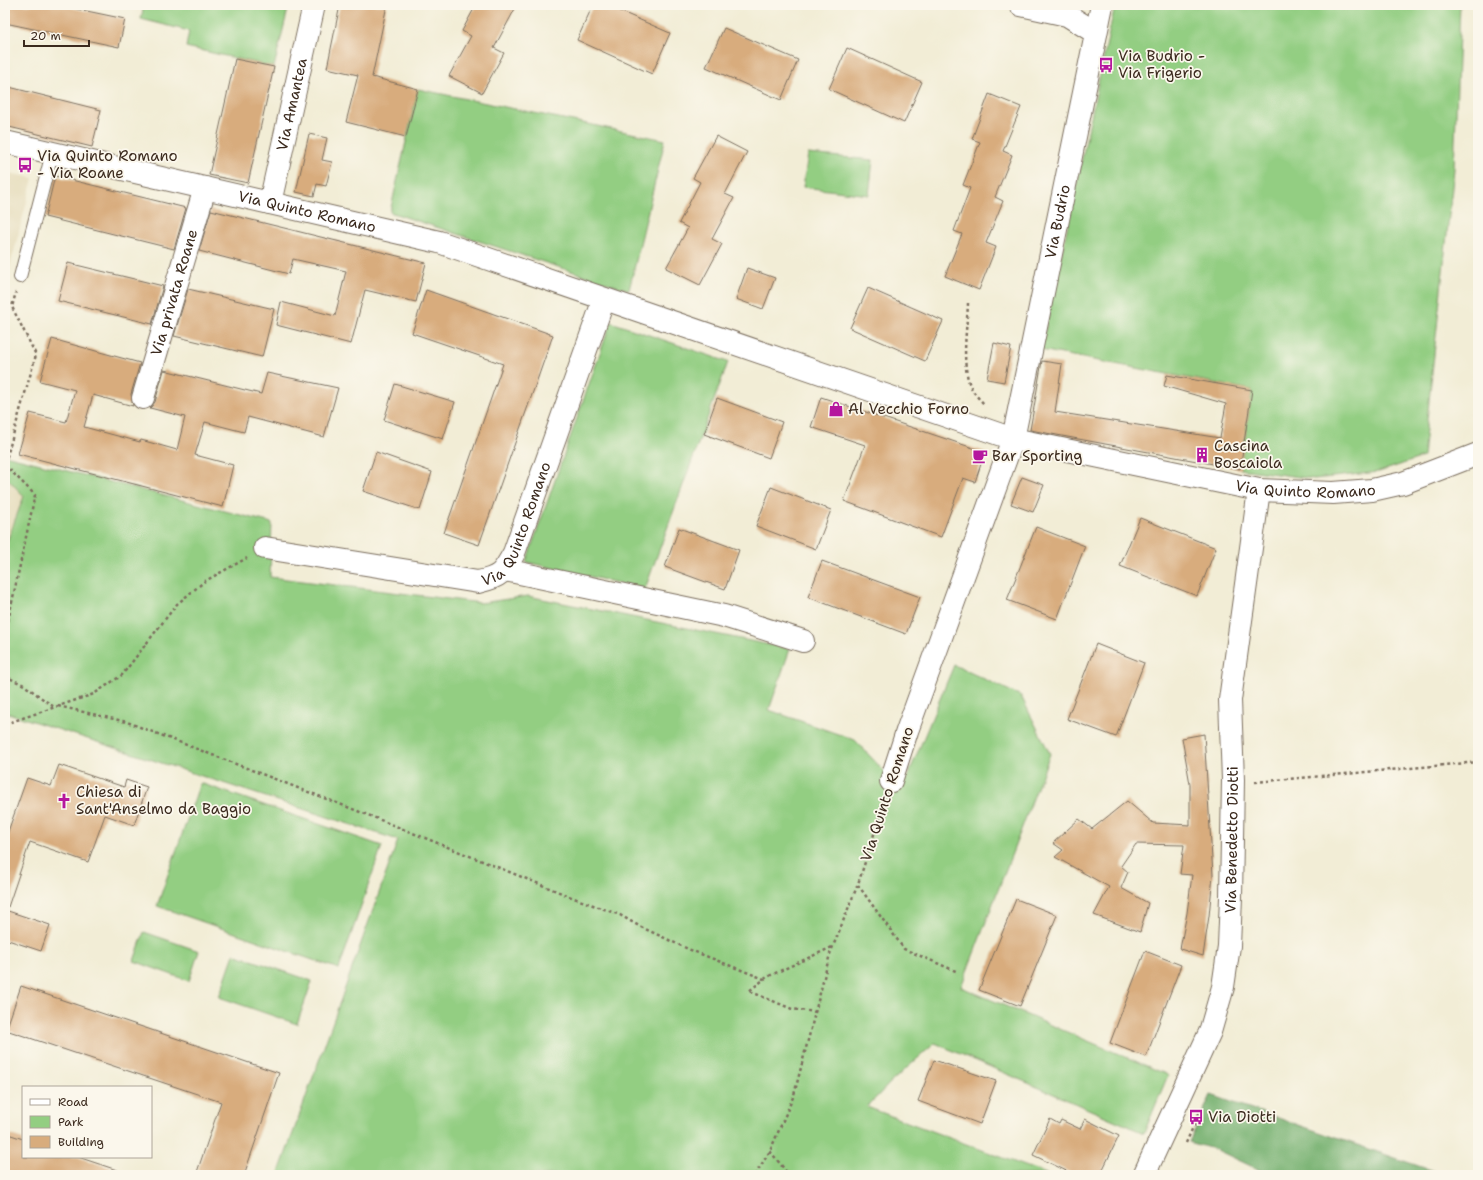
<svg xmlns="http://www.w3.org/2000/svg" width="1483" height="1180" viewBox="0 0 1483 1180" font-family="'Shantell Sans',sans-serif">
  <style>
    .built { fill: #e5dbba }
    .green { fill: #93ce82; stroke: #677c50 }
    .forest { fill: #76b170; stroke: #586e47 }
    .building { fill: #d8ac7d }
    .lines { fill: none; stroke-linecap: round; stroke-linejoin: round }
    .lane-casing { stroke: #7b6e5e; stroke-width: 14 }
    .street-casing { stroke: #7b6e5e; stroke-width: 24 }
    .secondary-casing { stroke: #7b6e5e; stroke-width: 24 }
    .path { stroke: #7b6e5e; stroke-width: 2.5; stroke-dasharray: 3 3; stroke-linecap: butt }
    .lane { stroke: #fff; stroke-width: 12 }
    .street { stroke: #fff; stroke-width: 22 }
    .secondary { stroke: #fff; stroke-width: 22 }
    .labels { text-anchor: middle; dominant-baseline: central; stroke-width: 3.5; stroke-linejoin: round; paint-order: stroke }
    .poi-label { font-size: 15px; fill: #3b2a1e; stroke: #fbf7ec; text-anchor: start }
    .street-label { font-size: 15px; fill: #3b2a1e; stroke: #fbf7ec }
  </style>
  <rect width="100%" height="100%" fill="#fbf7ec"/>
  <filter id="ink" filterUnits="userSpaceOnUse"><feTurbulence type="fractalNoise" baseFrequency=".025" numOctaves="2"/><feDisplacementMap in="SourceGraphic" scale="8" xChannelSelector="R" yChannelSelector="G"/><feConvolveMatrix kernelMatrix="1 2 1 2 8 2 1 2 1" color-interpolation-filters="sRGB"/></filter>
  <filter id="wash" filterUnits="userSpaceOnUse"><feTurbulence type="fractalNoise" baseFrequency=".012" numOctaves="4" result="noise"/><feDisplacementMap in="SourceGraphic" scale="16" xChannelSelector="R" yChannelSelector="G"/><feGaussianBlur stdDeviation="0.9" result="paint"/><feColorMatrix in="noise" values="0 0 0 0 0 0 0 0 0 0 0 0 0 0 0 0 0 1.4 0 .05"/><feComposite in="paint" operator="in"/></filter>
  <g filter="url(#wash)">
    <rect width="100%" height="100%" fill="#f2edd6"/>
    <!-- built -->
    <path class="built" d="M 5,172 L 33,178 L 5,286 Z
      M 5,476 L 24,496 L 5,547 Z"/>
    <!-- green -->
    <path class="green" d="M 144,5 L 289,5 L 274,67 L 186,47 L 189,31 L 141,19 Z
      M 1115,5 L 1460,5 L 1454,169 L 1423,457 L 1379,472 L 1314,479 L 1240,469 L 1252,390 L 1041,350 Z
      M 418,89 L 665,140 L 629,290 L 390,212 Z
      M 808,154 L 873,160 L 869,195 L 803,187 Z
      M 611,322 L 728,362 L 645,589 L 526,562 Z
      M 5,455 L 272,523 L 270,577 L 481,603 L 528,596 L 790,649 L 769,710 L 855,740 L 883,770 L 907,778 L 954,665 L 1021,696 L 1050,754 L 961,987 L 1168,1075 L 1144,1133 L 935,1043 L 890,1083 L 867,1107 L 1049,1175 L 278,1175 L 398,840 L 5,712 L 5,547 L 24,496 L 5,476 Z
      M 200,783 L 382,846 L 339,969 L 157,906 Z
      M 144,932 L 199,951 L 189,981 L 134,961 Z
      M 234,954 L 312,981 L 297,1024 L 219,997 Z"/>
    <!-- forest -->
    <path class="forest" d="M 1211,1095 L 1442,1174 L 1446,1175 L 1270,1175 L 1217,1150 L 1189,1142 Z"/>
    <g id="blocks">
      <!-- building -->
      <path class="building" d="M 5,5 L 58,5 L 125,19 L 119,47 L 5,23 Z
        M 340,5 L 387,5 L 372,77 L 418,89 L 406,137 L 346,122 L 358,75 L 327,68 Z
        M 476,5 L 517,5 L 494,48 L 504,53 L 482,93 L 449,76 L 471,36 L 462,31 Z
        M 593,5 L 606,5 L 670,33 L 652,74 L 577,40 Z
        M 724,28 L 798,60 L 781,100 L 706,67 Z
        M 847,48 L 922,82 L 904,123 L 829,89 Z
        M 235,59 L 274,67 L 248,183 L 209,175 Z
        M 5,86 L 101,110 L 92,147 L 5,126 Z
        M 989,94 L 1021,107 L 1003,151 L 1012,155 L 995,197 L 1003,201 L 986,243 L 996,247 L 979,290 L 945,276 L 962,234 L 954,231 L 970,188 L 963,185 L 980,142 L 972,139 Z
        M 309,134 L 327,138 L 322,160 L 332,162 L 326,186 L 317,184 L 314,196 L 296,192 Z
        M 716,136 L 747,152 L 725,194 L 734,198 L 712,239 L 722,244 L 700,285 L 666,268 L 688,228 L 679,223 L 700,182 L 693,178 Z
        M 55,176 L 186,208 L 174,249 L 45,217 Z
        M 211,210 L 426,263 L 416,302 L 365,290 L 351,344 L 276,325 L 281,302 L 335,316 L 346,271 L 293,259 L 289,274 L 199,251 Z
        M 68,263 L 163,286 L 152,324 L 58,301 Z
        M 747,268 L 775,278 L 763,309 L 736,299 Z
        M 868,288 L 943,321 L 925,361 L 850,328 Z
        M 188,289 L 274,309 L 262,357 L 174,336 Z
        M 426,290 L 553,335 L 479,545 L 444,533 L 503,364 L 412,333 Z
        M 52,339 L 140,363 L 131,394 L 133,406 L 93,395 L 84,427 L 140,442 L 141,440 L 177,450 L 185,417 L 150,408 L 155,402 L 164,370 L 261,394 L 267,373 L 338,388 L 324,437 L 248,417 L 244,432 L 205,422 L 195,455 L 233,465 L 223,507 L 18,454 L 30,413 L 66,422 L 75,390 L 40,381 Z
        M 994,343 L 1011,347 L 1004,382 L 987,379 Z
        M 1042,361 L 1062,364 L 1055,412 L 1220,438 L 1226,404 L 1164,386 L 1167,375 L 1252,390 L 1240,469 L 1030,430 Z
        M 395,384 L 455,402 L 443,439 L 384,420 Z
        M 821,397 L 985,452 L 975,482 L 963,478 L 941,537 L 844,501 L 865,445 L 811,427 Z
        M 717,398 L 782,422 L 769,458 L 704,434 Z
        M 376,452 L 432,472 L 420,510 L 363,491 Z
        M 1022,477 L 1044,485 L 1033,512 L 1011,504 Z
        M 771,487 L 831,510 L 816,549 L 756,526 Z
        M 1140,518 L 1216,548 L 1197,596 L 1120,566 Z
        M 1036,527 L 1085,546 L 1057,619 L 1007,600 Z
        M 679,528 L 739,550 L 725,589 L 665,567 Z
        M 822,561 L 920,597 L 906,634 L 808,597 Z
        M 1096,644 L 1144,663 L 1116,737 L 1067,719 Z
        M 1204,734 L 1213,875 L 1209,916 L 1203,956 L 1180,949 L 1187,913 L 1192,875 L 1180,874 L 1184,845 L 1136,844 L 1121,866 L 1128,872 L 1121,888 L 1148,903 L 1140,932 L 1094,915 L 1109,887 L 1055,857 L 1063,850 L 1053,843 L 1079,819 L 1092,829 L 1127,801 L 1153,823 L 1190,825 L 1190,784 L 1182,738 Z
        M 59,765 L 124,787 L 126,780 L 147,787 L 134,825 L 105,815 L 88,862 L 30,842 L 8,907 L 5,906 L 5,840 L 27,778 L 51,786 Z
        M 1016,899 L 1057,915 L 1020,1006 L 979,990 Z
        M 5,910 L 50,925 L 41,951 L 5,939 Z
        M 1145,951 L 1181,965 L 1146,1057 L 1110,1043 Z
        M 21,986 L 279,1073 L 244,1175 L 196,1175 L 221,1102 L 6,1030 Z
        M 934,1060 L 996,1081 L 980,1124 L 918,1101 Z
        M 1050,1119 L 1059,1124 L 1061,1120 L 1080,1129 L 1085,1119 L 1119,1136 L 1100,1175 L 1075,1175 L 1033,1155 Z
        M 5,1133 L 23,1139 L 23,1157 L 78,1157 L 123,1172 L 122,1175 L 5,1175 Z"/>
    </g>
  </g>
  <g filter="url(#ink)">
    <use href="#blocks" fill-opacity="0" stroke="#7b6e5e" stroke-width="1"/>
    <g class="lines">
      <!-- lane casing -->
      <g class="lane-casing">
        <path id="lane" d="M 20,277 L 52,153"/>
      </g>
      <!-- street casing -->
      <g class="street-casing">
        <g id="street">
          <path d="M 1021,5 L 1067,15 L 1096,33"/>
          <path id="s1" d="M 270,203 L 314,5"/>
          <path id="s2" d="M 143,398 L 205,188"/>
          <path id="s3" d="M 265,548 L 478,582 C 501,577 503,573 514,553 L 604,299"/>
          <path d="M 505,570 L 724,616 L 803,641"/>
          <path id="s4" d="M 891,781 L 907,731 L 1013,439 L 1102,5"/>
          <path id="s5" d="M 1144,1175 L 1210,1032 L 1223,987 L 1229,946 L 1231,897 L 1233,780 L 1230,700 L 1259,490"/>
        </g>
      </g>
      <!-- secondary casing -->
      <g class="secondary-casing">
        <g id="secondary">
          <path id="s6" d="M 5,142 L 439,242 L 1013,439 L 1259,490 L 1333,493 L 1372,490 L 1403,483 L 1478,454"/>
        </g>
      </g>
      <!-- path -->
      <path class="path" d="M 968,303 C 967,327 962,356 968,379 C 970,389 978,398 985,405
        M 5,463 L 36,355 L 12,307 L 16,292
        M 5,465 L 35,495 L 5,635
        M 5,676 L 24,685 L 54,707
        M 58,706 L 127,722 L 368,815 L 574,898 L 620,915 L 639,926 L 688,949 L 764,979
        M 5,724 L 94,694 L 122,675 L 177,604 L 205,581 L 247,558
        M 1255,782 L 1478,762
        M 858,885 L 904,949 L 958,972
        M 816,1012 L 792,1009 L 749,991 L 767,977 L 832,947
        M 1186,1143 L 1201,1109
        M 770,1151 L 789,1175
        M 755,1175 L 770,1151 L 794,1095 L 830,954 L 858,884 L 885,800"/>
      <!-- lane -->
      <use href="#lane" class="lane"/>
      <!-- street -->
      <use href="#street" class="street"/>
      <!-- secondary -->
      <use href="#secondary" class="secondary"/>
    </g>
  </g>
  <!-- icons -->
  <defs>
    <g id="bus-bare" transform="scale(1.2)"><path d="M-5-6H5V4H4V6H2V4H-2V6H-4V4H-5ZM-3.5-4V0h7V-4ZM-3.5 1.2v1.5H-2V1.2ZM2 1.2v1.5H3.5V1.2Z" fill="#b5179e" stroke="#fbf7ec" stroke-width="2.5" paint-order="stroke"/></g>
    <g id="shop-bare" transform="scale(1.2)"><path d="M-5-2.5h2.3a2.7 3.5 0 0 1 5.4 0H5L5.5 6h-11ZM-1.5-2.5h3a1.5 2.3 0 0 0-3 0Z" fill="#b5179e" stroke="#fbf7ec" stroke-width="2.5" paint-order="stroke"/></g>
    <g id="building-bare" transform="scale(1.2)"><path d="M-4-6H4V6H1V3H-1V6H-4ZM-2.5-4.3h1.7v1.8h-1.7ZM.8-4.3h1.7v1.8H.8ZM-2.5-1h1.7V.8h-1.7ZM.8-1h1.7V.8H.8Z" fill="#b5179e" stroke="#fbf7ec" stroke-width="2.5" paint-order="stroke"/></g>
    <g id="cafe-bare" transform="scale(1.2)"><path d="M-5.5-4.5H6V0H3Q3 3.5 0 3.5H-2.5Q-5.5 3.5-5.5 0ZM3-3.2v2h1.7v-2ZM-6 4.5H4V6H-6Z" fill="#b5179e" stroke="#fbf7ec" stroke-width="2.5" paint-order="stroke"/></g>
    <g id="church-bare" transform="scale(1.2)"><path d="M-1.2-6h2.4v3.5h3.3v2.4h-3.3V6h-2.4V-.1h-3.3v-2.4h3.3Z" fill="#b5179e" stroke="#fbf7ec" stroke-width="2.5" paint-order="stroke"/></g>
  </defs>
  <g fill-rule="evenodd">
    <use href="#bus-bare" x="1106" y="65"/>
    <use href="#bus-bare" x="25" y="165"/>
    <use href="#shop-bare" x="836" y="409"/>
    <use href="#building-bare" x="1202" y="455"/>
    <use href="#cafe-bare" x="980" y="456"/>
    <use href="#church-bare" x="64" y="801"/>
    <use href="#bus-bare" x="1196" y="1117"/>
  </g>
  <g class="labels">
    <!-- poi labels -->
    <g class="poi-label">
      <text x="1118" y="56">Via Budrio -<tspan x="1118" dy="17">Via Frigerio</tspan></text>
      <text x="37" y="156">Via Quinto Romano<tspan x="37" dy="17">- Via Roane</tspan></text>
      <text x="848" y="409">Al Vecchio Forno</text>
      <text x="1214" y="446">Cascina<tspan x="1214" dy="17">Boscaiola</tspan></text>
      <text x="992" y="456">Bar Sporting</text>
      <text x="76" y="792">Chiesa di<tspan x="76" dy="17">Sant'Anselmo da Baggio</tspan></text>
      <text x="1208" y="1117">Via Diotti</text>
    </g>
    <!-- street labels -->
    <g class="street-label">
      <text stroke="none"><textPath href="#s1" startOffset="101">Via Amantea</textPath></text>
      <text stroke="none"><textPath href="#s6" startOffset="310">Via Quinto Romano</textPath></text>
      <text stroke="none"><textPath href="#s4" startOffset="585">Via Budrio</textPath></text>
      <text stroke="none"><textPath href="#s2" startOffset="110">Via privata Roane</textPath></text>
      <text stroke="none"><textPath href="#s6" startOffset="1350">Via Quinto Romano</textPath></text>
      <text stroke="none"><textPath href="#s3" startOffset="290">Via Quinto Romano</textPath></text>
      <text transform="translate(887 794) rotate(-72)">Via Quinto Romano</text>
      <text stroke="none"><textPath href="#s5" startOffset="352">Via Benedetto Diotti</textPath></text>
    </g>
  </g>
  <!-- margin -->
  <rect width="1483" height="1180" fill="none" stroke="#fbf7ec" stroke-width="20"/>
  <!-- legend -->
  <rect x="22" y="1086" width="130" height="72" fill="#fbf7ec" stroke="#aea59a"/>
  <rect x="30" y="1099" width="20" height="6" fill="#ffffff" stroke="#aea59a"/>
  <text x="58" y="1106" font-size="12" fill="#3b2a1e">Road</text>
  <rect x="30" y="1116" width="20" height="12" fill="#93ce82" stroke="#aea59a"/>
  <text x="58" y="1126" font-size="12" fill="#3b2a1e">Park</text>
  <rect x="30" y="1136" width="20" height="12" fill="#d8ac7d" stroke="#aea59a"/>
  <text x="58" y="1146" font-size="12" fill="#3b2a1e">Building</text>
  <!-- scale -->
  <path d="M24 40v6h65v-6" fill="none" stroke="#3b2a1e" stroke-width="2"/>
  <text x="30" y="40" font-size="12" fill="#3b2a1e" stroke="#fbf7ec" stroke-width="3" paint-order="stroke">20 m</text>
</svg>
